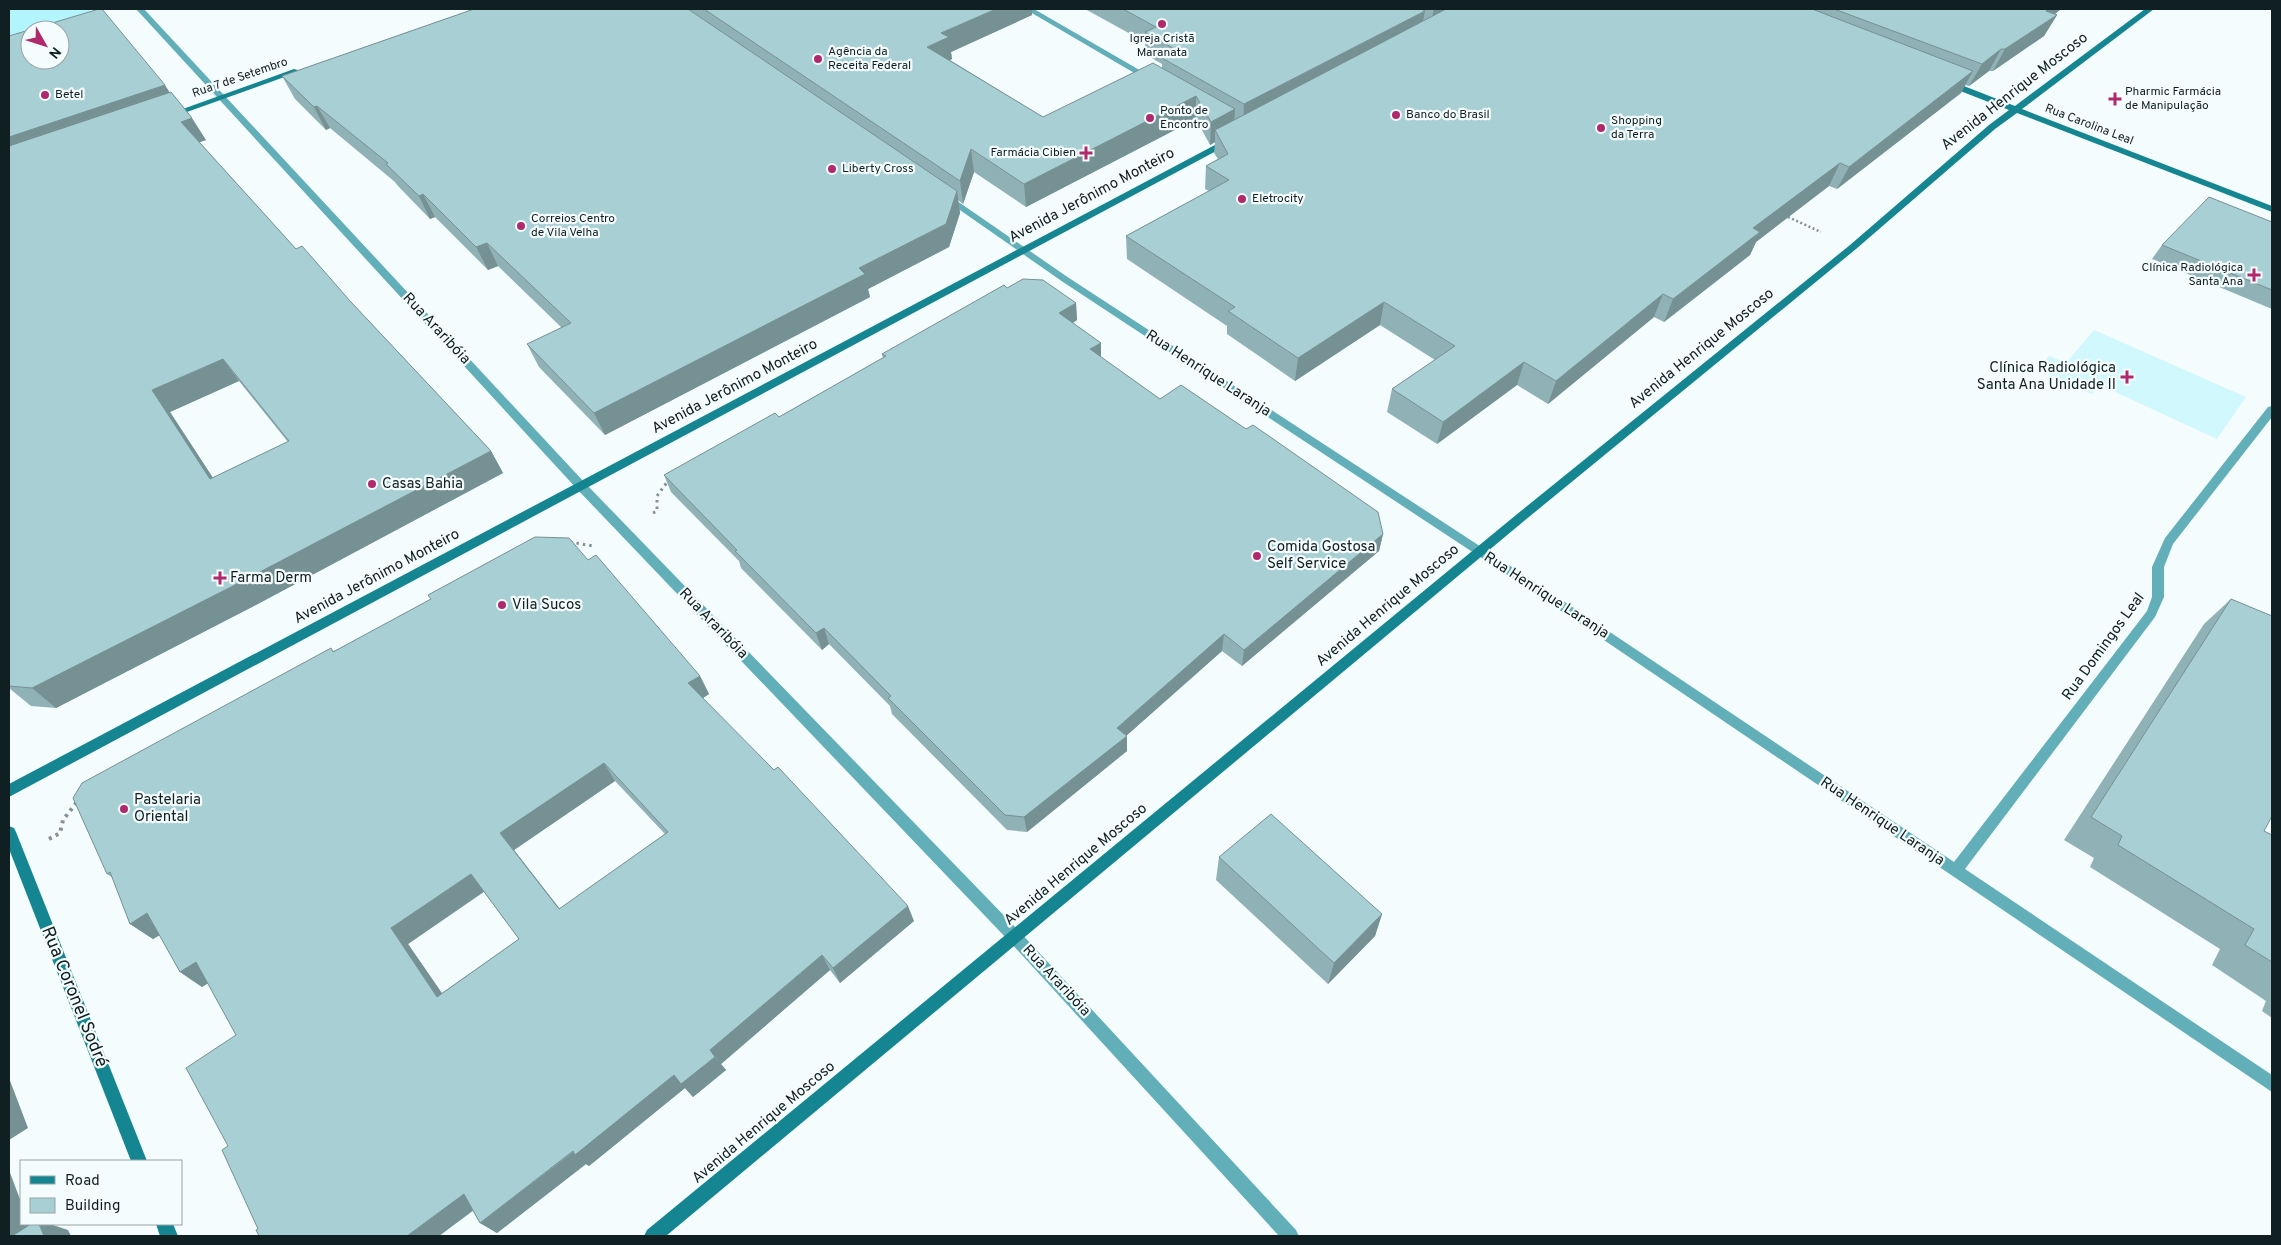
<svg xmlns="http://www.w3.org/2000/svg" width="2281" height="1245" viewBox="0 0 2281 1245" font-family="Overpass,sans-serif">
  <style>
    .built { fill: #d0f8fd }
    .green { fill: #b3f5fd }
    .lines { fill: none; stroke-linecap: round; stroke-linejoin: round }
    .path-far2 { stroke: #869293; stroke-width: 2.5; stroke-dasharray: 2 2.5; stroke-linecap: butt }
    .path-far1 { stroke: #869293; stroke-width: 3; stroke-dasharray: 2.5 4; stroke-linecap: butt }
    .path { stroke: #869293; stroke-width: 4; stroke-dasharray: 3 4.5; stroke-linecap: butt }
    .street { fill: #63afb9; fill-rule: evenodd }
    .secondary { fill: #158691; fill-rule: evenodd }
    .wall { fill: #90b2b6; fill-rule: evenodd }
    .shaded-wall { fill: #769194 }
    .building { fill: #a8cfd4; stroke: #769194; fill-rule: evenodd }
    .poi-dot { fill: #b0296c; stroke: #f4fcfd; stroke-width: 2 }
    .labels { text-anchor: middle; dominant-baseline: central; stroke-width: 4.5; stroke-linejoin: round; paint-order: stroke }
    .far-poi-label { font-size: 12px; fill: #101f21; stroke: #f4fcfd; text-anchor: start }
    .far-street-label { font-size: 12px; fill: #101f21; stroke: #f4fcfd }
    .street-label { font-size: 15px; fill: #101f21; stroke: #f4fcfd }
    .poi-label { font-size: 15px; fill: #101f21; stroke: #f4fcfd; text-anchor: start }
    .near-street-label { font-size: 18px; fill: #101f21; stroke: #f4fcfd }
  </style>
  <rect width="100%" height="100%" fill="#f4fcfd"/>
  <!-- built -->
  <path class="built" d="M 2094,330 L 2246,397 L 2217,439 L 2100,385 L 2092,394 L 2037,369 L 2049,356 L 2066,363 Z"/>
  <!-- green -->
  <path class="green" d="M 9,9 L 89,9 L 109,31 L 30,30 L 9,62 Z"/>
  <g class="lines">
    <!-- path-far2 -->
    <path class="path-far2" d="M 1788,217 L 1821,232"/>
    <!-- path-far1 -->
    <path class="path-far1" d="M 653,513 L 657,511 L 657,496 L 668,481
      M 570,542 L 593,546"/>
    <!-- path -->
    <path class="path" d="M 49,839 L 60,833 L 63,820 L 77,802"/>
    <!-- street -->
    <path class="street" d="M 136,9 L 144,9 L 585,483 L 1020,932 L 1296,1230 L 1299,1236 L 1279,1236 L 1010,942 L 577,489 Z
      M 1025,9 L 1034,9 L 1155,79 L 1148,81 Z
      M 947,194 L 1069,278 L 1535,582 L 1954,862 L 2147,611 L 2152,597 L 2152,567 L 2165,538 L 2268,407 L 2272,406 L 2272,417 L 2173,544 L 2164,567 L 2164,597 L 2155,617 L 1965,869 L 2272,1075 L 2272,1092 L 1527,588 L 1063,282 L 944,199 L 942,197 Z"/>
    <!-- secondary -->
    <path class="secondary" d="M 2145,9 L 2154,9 L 2022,109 L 2272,206 L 2272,212 L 2017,113 L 1995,129 L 1856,249 L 1524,521 L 666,1236 L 644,1236 L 647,1230 L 1516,515 L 1850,245 L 1989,125 L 2009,110 L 1945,85 L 1945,81 L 1951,81 L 2015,106 Z
      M 294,69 L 301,71 L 173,117 L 166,115 Z
      M 1230,137 L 1233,138 L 1233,142 L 9,797 L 9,784 Z
      M 9,826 L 14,828 L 16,832 L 147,1161 L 131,1161 L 9,849 Z
      M 156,1224 L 173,1224 L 178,1236 L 160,1236 Z"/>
  </g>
  <!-- wall -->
  <path class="wall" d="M 474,9 L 1032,9 L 1032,15 L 951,52 L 952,59 L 950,60 L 1043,117 L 1162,68 L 1162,64 L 1145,54 L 1145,42 L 1085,9 L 2061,9 L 2055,14 L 2057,15 L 2044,36 L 1993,71 L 1989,71 L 1969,86 L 1965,85 L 1961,93 L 1837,189 L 1829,186 L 1756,242 L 1750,255 L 1664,322 L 1654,317 L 1548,404 L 1517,385 L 1437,444 L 1387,412 L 1392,389 L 1435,360 L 1380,325 L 1295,381 L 1227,334 L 1227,326 L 1127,259 L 1126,236 L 1209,191 L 1205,189 L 1206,166 L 1218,159 L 1214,153 L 1215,142 L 1210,145 L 1196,119 L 1026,207 L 974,172 L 963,204 L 958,200 L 960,213 L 949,247 L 868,289 L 870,297 L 605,435 L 539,367 L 527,344 L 562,328 L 498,266 L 488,270 L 435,217 L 430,219 L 398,186 L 395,182 L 330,128 L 326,130 L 295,99 L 282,76 Z
    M 9,36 L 170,93 L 206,140 L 199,142 L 296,249 L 351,302 L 491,451 L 503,473 L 252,607 L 56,708 L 31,706 L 9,688 ZM 239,381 L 288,442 L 213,478 L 170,412 Z
    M 2272,222 L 2272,309 L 2152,259 L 2162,245 Z
    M 1007,288 L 1076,303 L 1077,320 L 1073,323 L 1101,343 L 1101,358 L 1160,399 L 1383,534 L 1379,551 L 1242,666 L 1222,651 L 1126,736 L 1127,751 L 1027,832 L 1007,830 L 892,714 L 890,706 L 829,644 L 822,650 L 741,568 L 739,561 L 671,492 L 664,475 L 779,417 L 883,358 L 882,354 Z
    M 588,560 L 700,676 L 709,694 L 703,698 L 914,921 L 840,983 L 830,970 L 721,1064 L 726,1070 L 693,1097 L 685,1088 L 589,1166 L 586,1164 L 497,1233 L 480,1223 L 473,1211 L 439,1236 L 259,1236 L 258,1229 L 228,1146 L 236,1035 L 208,983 L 202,987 L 180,972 L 160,935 L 153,939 L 130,924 L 113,878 L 107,874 L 333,651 ZM 615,781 L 665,834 L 560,909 L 514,850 ZM 484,892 L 519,939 L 442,993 L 408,944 Z
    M 2231,599 L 2264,831 L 2272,835 L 2272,1018 L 2262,1011 L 2266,1001 L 2212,965 L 2220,949 L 2090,867 L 2094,858 L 2064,840 L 2204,624 Z
    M 1219,857 L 1382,914 L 1375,936 L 1328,984 L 1216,880 Z"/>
  <!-- shaded-wall -->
  <path class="shaded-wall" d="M 996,9 L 1032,9 L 1032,15 L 951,52 L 952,59 L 930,69 L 927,47 L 941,33 Z
    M 1434,9 L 1465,9 L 1430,27 Z
    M 2048,9 L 2061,9 L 2044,23 L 2057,15 L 2044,36 L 1993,71 L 2005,49 Z
    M 1425,11 L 1421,32 L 1243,127 L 1244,104 Z
    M 2001,49 L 1989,71 L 1969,86 L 1982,64 Z
    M 1973,71 L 1961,93 L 1837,189 L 1849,167 Z
    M 165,85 L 179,107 L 9,165 L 9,137 Z
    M 1196,96 L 1196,119 L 1026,207 L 1024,184 Z
    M 317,106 L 330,128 L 326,130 L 314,107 Z
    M 1235,109 L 1234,132 L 1215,130 L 1215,142 L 1210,145 L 1211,122 Z
    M 192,118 L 206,140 L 195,144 L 181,122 Z
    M 971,149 L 974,172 L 963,204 L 960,181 Z
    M 1840,163 L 1829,186 L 1756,242 L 1750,255 L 1664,322 L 1673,299 L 1753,228 Z
    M 957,191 L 960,213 L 949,247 L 868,289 L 870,297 L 605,435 L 594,413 L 859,268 Z
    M 423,194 L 435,217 L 430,219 L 419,196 Z
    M 487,243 L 498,266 L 488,270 L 476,247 Z
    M 1663,294 L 1654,317 L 1548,404 L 1556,381 Z
    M 1384,302 L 1380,325 L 1295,381 L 1298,358 Z
    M 1076,303 L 1077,320 L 1060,331 L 1059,313 Z
    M 1101,343 L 1101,360 L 1090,349 Z
    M 223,359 L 239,381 L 170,412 L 228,501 L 210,479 L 152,390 Z
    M 1524,362 L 1517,385 L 1437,444 L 1443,422 Z
    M 491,451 L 503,473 L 252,607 L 56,708 L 32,688 Z
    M 1383,534 L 1379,551 L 1242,666 L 1244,650 Z
    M 824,628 L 829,644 L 822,650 L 816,633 Z
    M 1224,634 L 1222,651 L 1126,736 L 1127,736 L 1127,751 L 1027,832 L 1024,817 L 1117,728 Z
    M 700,676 L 709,694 L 697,702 L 688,683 Z
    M 604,763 L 615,781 L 514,850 L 572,925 L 559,909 L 500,833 Z
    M 471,874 L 486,890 L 408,944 L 454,1011 L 437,997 L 391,928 Z
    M 908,906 L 914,921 L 840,983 L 833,968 Z
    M 147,913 L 170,929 L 153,939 L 130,924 Z
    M 1382,914 L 1375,936 L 1328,984 L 1334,963 Z
    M 822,955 L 830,970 L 721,1064 L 710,1050 Z
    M 196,962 L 218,977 L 202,987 L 180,972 Z
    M 715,1057 L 726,1070 L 693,1097 L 685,1088 L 589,1166 L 586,1164 L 497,1233 L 480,1223 L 674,1075 Z
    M 9,1078 L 28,1128 L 9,1140 Z
    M 9,1170 L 21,1202 L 21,1224 L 30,1224 L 34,1236 L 9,1236 Z
    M 464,1194 L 481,1204 L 439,1236 L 407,1236 Z
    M 39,1224 L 50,1224 L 68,1230 L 71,1236 L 44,1236 Z"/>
  <!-- building -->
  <path class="building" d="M 99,9 L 102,9 L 165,85 L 9,137 L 9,36 ZM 30,30 L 60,30 L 60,60 L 30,60 Z
    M 474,9 L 688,9 L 957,191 L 946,224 L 859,268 L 865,274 L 594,413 L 527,344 L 571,323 L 487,243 L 476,247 L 423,194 L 419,196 L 386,164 L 388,163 L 317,106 L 314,107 L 282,76 Z
    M 704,9 L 996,9 L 941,33 L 949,37 L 927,47 L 1043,117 L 1153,63 L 1235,109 L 1211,122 L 1196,96 L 1024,184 L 971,149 L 960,181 Z
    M 1123,9 L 1421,9 L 1425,11 L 1244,104 L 1162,58 L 1178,51 L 1145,32 L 1156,27 Z
    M 1446,9 L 1812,9 L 1973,71 L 1849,167 L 1840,163 L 1753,228 L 1760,232 L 1673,299 L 1663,294 L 1556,381 L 1524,362 L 1443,422 L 1392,389 L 1455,346 L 1384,302 L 1298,358 L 1228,311 L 1235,307 L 1126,236 L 1229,180 L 1206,166 L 1228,154 L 1215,130 Z
    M 1834,9 L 2048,9 L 2046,11 L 2057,15 L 2005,49 L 2001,49 L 1982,64 Z
    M 171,92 L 192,118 L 181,122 L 296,249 L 302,246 L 351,302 L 491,451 L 233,586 L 32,688 L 9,686 L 9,146 ZM 223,359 L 289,441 L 210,479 L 152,390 Z
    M 2209,197 L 2272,222 L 2272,290 L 2162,245 Z
    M 1023,279 L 1043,280 L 1076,303 L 1059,313 L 1101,343 L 1090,349 L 1160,399 L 1181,385 L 1246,429 L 1253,425 L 1378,512 L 1383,534 L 1244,650 L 1224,634 L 1117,728 L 1127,736 L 1024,817 L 1005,815 L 888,698 L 891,696 L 824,628 L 816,633 L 735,551 L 737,550 L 664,475 L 775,413 L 779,417 L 886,356 L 882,354 L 1004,285 L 1007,288 Z
    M 535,537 L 569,538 L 588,560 L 596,555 L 700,676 L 688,683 L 774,770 L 778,767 L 908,906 L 833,968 L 822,955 L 710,1050 L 715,1057 L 681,1084 L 674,1075 L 575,1155 L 573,1151 L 480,1223 L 464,1194 L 407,1236 L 259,1236 L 256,1230 L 258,1229 L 222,1150 L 228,1146 L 186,1068 L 236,1035 L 196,962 L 180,972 L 147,913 L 130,924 L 110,872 L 107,874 L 73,798 L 82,783 L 331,648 L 333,652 L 431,599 L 428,595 ZM 604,763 L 668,832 L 559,909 L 500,833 ZM 471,874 L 519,939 L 437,997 L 391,928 Z
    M 2231,599 L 2272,616 L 2272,816 L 2264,831 L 2272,835 L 2272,962 L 2245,945 L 2254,929 L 2118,845 L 2122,836 L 2091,817 Z
    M 1271,814 L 1382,914 L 1334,963 L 1219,857 Z
    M 31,1224 L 39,1224 L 44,1236 L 12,1236 Z"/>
  <!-- markers -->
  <g class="poi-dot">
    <circle cx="1162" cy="24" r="5"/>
    <circle cx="818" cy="59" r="5"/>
    <circle cx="45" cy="95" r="5"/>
    <path d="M2112.5 91.5h5v5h5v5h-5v5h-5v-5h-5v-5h5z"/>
    <circle cx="1396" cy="115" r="5"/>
    <circle cx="1150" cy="118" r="5"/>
    <circle cx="1601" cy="128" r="5"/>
    <path d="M1083.5 145.5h5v5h5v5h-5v5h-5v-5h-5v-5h5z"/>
    <circle cx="832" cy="169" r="5"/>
    <circle cx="1242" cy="199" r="5"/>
    <circle cx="521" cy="226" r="5"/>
    <path d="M2251.5 267.5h5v5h5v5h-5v5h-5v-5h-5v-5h5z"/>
    <path d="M2124.5 369.5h5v5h5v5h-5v5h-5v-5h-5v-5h5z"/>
    <circle cx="372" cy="484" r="5"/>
    <circle cx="1257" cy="556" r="5"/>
    <path d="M217.5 570.5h5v5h5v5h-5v5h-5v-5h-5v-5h5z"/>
    <circle cx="502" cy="605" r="5"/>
    <circle cx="124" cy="809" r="5"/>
  </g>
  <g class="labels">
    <!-- far-poi labels -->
    <g class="far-poi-label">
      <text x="1162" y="39" text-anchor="middle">Igreja Cristã<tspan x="1162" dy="14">Maranata</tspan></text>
      <text x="828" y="52">Agência da<tspan x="828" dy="14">Receita Federal</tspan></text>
      <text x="2125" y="92">Pharmic Farmácia<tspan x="2125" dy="14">de Manipulação</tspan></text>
      <text x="55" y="95">Betel</text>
      <text x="1160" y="111">Ponto de<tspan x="1160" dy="14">Encontro</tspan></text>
      <text x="1406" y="115">Banco do Brasil</text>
      <text x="1611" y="121">Shopping<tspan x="1611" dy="14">da Terra</tspan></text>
      <text x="1076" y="153" text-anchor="end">Farmácia Cibien</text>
      <text x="842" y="169">Liberty Cross</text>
      <text x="1252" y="199">Eletrocity</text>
      <text x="531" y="219">Correios Centro<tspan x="531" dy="14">de Vila Velha</tspan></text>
      <text x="2243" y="268" text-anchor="end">Clínica Radiológica<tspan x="2243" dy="14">Santa Ana</tspan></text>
    </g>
    <!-- far-street labels -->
    <g class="far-street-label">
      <text transform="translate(240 78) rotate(-19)">Rua 7 de Setembro</text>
      <text transform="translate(2089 125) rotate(21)">Rua Carolina Leal</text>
    </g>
    <!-- street labels -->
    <g class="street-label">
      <text transform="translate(2015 92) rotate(-38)">Avenida Henrique Moscoso</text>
      <text transform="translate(1092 196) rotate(-28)">Avenida Jerônimo Monteiro</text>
      <text transform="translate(436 329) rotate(47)">Rua Araribóia</text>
      <text transform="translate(1702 349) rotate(-39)">Avenida Henrique Moscoso</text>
      <text transform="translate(1208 374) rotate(33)">Rua Henrique Laranja</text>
      <text transform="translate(735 387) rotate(-28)">Avenida Jerônimo Monteiro</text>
      <text transform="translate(377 577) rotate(-28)">Avenida Jerônimo Monteiro</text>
      <text transform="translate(1546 596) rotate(33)">Rua Henrique Laranja</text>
      <text transform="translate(1388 606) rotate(-40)">Avenida Henrique Moscoso</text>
      <text transform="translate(713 624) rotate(46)">Rua Araribóia</text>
      <text transform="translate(2104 647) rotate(-54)">Rua Domingos Leal</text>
      <text transform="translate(1882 822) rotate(34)">Rua Henrique Laranja</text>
      <text transform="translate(1076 865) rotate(-40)">Avenida Henrique Moscoso</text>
      <text transform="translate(1056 981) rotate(47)">Rua Araribóia</text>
      <text transform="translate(764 1123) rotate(-40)">Avenida Henrique Moscoso</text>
    </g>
    <!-- poi labels -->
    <g class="poi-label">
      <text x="2116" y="368" text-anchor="end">Clínica Radiológica<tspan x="2116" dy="17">Santa Ana Unidade II</tspan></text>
      <text x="382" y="484">Casas Bahia</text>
      <text x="1267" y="547">Comida Gostosa<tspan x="1267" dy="17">Self Service</tspan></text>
      <text x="230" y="578">Farma Derm</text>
      <text x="512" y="605">Vila Sucos</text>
      <text x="134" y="800">Pastelaria<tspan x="134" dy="17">Oriental</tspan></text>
    </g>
    <!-- near-street labels -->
    <g class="near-street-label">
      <text transform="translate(74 997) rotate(68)">Rua Coronel Sodré</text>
    </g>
  </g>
  <!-- border -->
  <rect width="2281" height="1245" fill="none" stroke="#101f21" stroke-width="20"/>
  <!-- legend -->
  <rect x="20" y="1160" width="162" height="65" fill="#f4fcfd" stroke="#99a4a5"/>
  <rect x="30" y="1176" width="25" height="8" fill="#158691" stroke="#99a4a5"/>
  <text x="65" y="1185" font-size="15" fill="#101f21">Road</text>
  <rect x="30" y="1198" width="25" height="15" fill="#a8cfd4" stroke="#99a4a5"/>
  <text x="65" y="1210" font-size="15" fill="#101f21">Building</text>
  <!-- north arrow -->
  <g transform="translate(45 45) rotate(129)"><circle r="24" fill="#f4fcfd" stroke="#99a4a5"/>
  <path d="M0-4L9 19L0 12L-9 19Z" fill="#b0296c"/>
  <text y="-8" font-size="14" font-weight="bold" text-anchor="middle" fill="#101f21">N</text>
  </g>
</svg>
